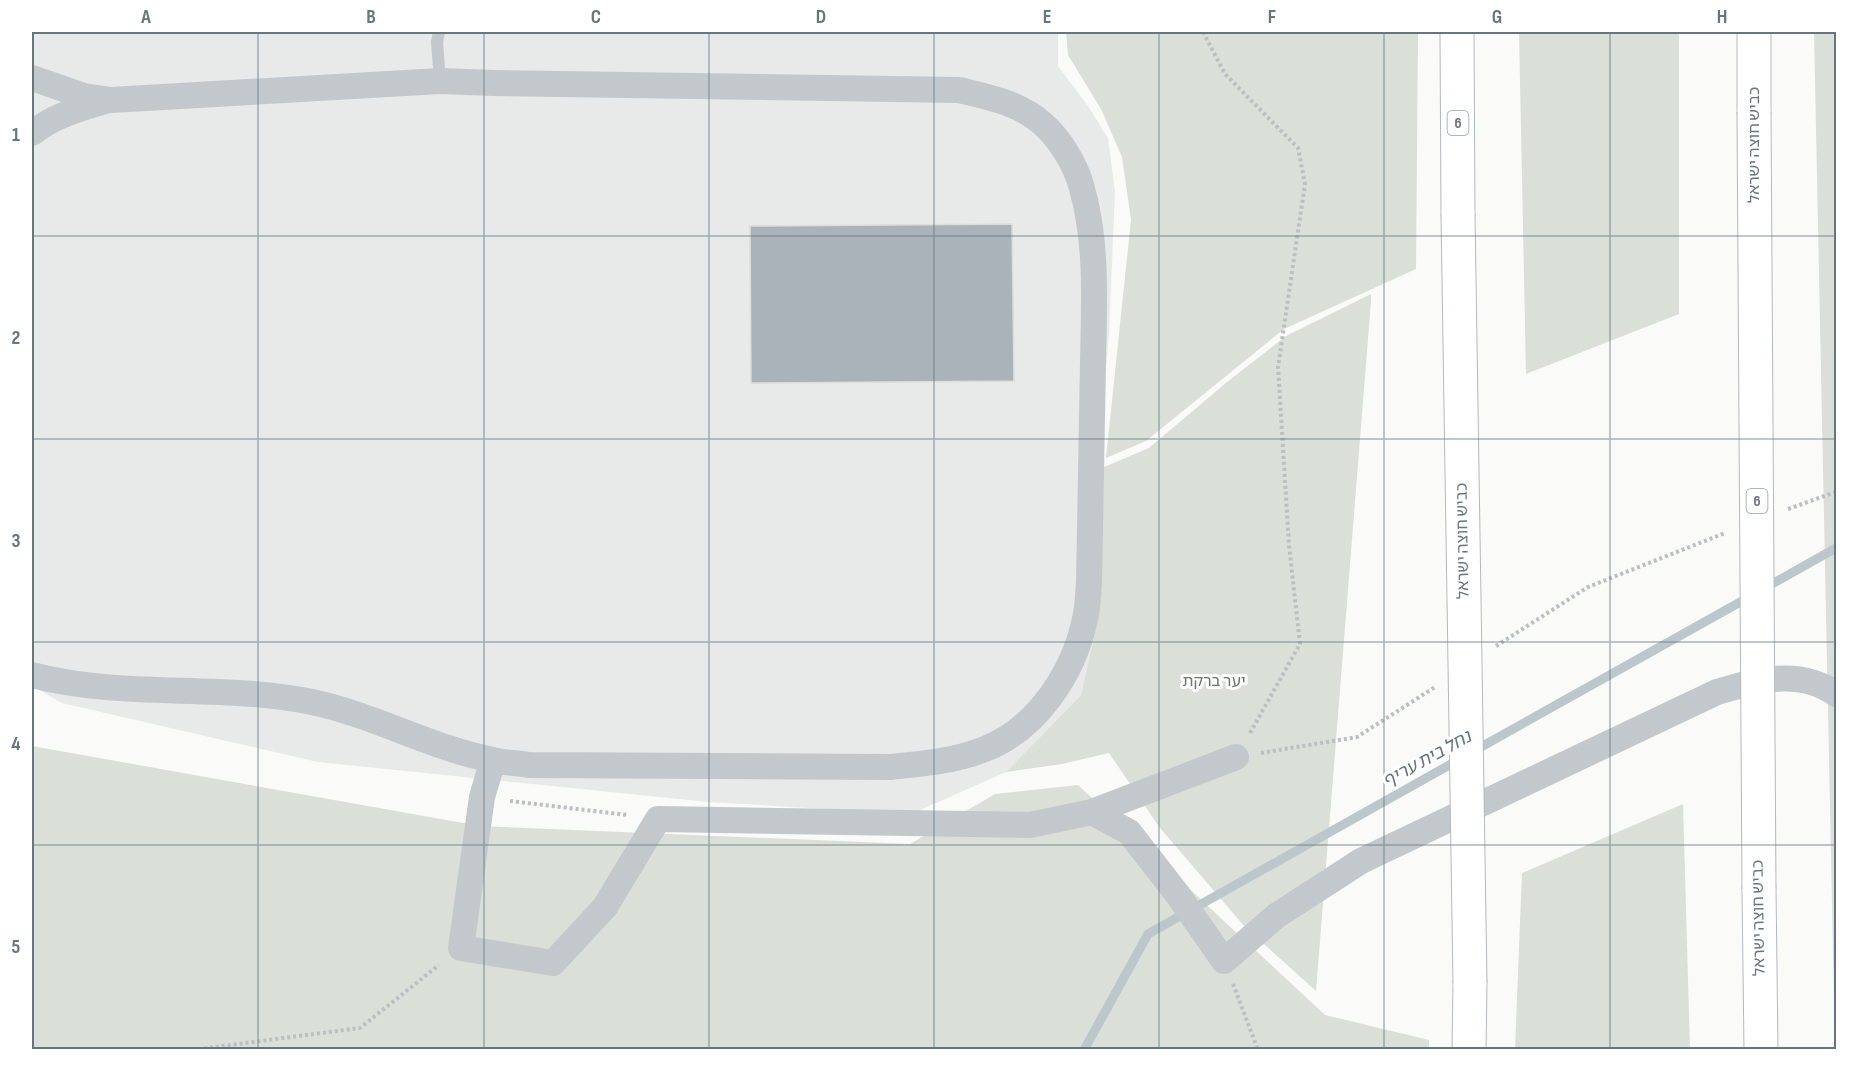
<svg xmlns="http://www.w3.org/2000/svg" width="1868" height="1081" viewBox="0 0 1868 1081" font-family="'Sofia Sans Condensed','Noto Sans Hebrew',sans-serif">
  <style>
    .built { fill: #e8e9e9 }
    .green { fill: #dadfd7 }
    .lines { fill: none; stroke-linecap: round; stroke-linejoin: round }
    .stream { stroke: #bbc7cb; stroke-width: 9 }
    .building { fill: #aab3b9; stroke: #dcdcda; stroke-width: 1.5 }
    .motorway-casing { stroke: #b4b9bd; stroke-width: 35 }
    .path { stroke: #bbbfc2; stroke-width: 4; stroke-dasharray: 3 3; stroke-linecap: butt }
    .service { stroke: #c3c8cc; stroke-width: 12 }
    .minor { stroke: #c3c8cc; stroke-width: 26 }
    .motorway { stroke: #fff; stroke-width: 33 }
    .motorway-bridge-casing { stroke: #b4b9bd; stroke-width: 35; stroke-linecap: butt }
    .motorway-bridge { stroke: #fff; stroke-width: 33 }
    .grid { fill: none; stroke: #657683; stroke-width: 1.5; stroke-opacity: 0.55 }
    .labels { text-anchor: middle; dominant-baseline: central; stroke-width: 6; stroke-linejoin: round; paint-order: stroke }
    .shield { fill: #fff; stroke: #939fa8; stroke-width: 1.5 }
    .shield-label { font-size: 15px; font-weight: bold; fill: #657683 }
    .street-label { font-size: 16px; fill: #657683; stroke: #fff }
    .park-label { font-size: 16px; fill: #687a64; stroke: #fff }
    .water-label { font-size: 18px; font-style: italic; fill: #60757c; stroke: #fff }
    .neatline { fill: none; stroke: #657683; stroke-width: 2 }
    .grid-label { font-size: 20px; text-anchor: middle; font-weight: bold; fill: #657683 }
  </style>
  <rect width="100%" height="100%" fill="#fafaf8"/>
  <!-- built -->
  <path class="built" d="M 32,32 L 1058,32 L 1058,66 L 1088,106 L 1108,138 L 1115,192 L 1109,334 L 1097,470 L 1099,615 L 1081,695 L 1006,772 L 911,814 L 708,802 L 318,762 L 62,703 L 32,686 Z"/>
  <!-- green -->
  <path class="green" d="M 1066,32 L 1418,32 L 1416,269 L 1284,329 L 1146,441 L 1106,458 L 1131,220 L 1122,157 L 1101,109 L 1068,55 Z
    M 1519,32 L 1679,32 L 1679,314 L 1526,374 Z
    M 1814,32 L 1836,32 L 1836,1050 L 1835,1049 Z
    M 1371,294 L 1371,301 L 1316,991 L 1245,927 L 1160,828 L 1109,753 L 1062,764 L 1006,772 L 1081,695 L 1099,615 L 1097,470 L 1149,448 L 1227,382 L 1286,336 Z
    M 32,746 L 480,826 L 910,844 L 995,794 L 1078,785 L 1325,1015 L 1429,1040 L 1429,1049 L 32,1049 Z
    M 1683,804 L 1690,1049 L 1515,1049 L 1522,873 Z"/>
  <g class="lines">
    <!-- stream -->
    <path class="stream" d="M 1763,589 L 1836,548
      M 1472,752 L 1751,596
      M 1084,1050 L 1148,934 L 1460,759"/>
  </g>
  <!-- building -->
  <path class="building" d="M 1012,224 L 1014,381 L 751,383 L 750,226 Z"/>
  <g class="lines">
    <!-- motorway casing -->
    <g class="motorway-casing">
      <path id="motorway" d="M 1457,32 L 1458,214
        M 1754,32 L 1754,112
        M 1759,889 L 1761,1050
        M 1469,1050 L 1470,983"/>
    </g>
    <!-- path -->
    <path class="path" d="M 1203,32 L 1225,74 L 1298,148 L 1305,184 L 1278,367 L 1289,545 L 1300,644 L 1250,733
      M 1788,509 L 1836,492
      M 1496,646 L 1588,587 L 1725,533
      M 1261,753 L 1357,737 L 1435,687
      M 510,801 L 628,815
      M 1233,984 L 1258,1050
      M 192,1050 L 360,1028 L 439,965"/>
    <!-- service -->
    <path class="service" d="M 439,32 L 437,42 L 440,81"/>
    <!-- minor -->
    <path class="minor" d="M 32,78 L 84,96 L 111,100 L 440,81 L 494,83 L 959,90 C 988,97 1020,103 1043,124 C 1060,139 1075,164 1081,185 C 1098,242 1094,304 1093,363 C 1091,436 1090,509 1089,582 C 1088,594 1088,607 1085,619 C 1074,672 1038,728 985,749 C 955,761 922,764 890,767 L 529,765 C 518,763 505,763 493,760 C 431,748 374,715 312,702 C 219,683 123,699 32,675
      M 32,133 C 54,116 78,109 105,101
      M 493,760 L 482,797 L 461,948 L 553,963 L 605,907 L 658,819 L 1030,825 L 1092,812 L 1236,757
      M 1092,812 L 1129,832 L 1178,895 L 1224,961 L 1276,916 L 1361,861 L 1717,692 C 1757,680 1799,668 1836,694"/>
    <!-- motorway -->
    <use href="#motorway" class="motorway"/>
    <!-- motorway-bridge casing -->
    <g class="motorway-bridge-casing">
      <path id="motorway-bridge" d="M 1754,112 L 1759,889
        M 1458,214 L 1470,983"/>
    </g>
    <!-- motorway-bridge -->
    <use href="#motorway-bridge" class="motorway-bridge"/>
  </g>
  <!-- grid -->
  <path class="grid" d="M 258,32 L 258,1050M 484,32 L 484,1050M 709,32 L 709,1050M 934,32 L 934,1050M 1159,32 L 1159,1050M 1384,32 L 1384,1050M 1610,32 L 1610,1050M 32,236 L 1836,236M 32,439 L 1836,439M 32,642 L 1836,642M 32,845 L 1836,845"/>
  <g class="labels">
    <!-- shield labels -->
    <g class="shield">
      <rect x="1447.5" y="111" width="21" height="24" rx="4.5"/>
      <rect x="1746.5" y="489" width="21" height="24" rx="4.5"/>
    </g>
    <g class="shield-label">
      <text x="1458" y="123">6</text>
      <text x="1757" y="501">6</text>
    </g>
    <!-- street labels -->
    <g class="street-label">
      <text transform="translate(1754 145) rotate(-90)">כביש חוצה ישראל</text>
      <text transform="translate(1463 541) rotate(-91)">כביש חוצה ישראל</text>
      <text transform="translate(1759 918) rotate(-91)">כביש חוצה ישראל</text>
    </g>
    <!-- park labels -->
    <g class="park-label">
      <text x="1214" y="681">יער ברקת</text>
    </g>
    <!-- water labels -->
    <g class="water-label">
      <text transform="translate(1427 759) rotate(-29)">נחל בית עריף</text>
    </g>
  </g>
  <!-- border -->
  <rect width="1868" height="1081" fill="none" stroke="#ffffff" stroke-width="66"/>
  <rect x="33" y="33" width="1802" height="1015" class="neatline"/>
  <g class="grid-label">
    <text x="146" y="23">A</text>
    <text x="371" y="23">B</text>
    <text x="596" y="23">C</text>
    <text x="821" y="23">D</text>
    <text x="1047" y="23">E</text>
    <text x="1272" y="23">F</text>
    <text x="1497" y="23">G</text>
    <text x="1722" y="23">H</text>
    <text x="16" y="141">1</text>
    <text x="16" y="344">2</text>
    <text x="16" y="547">3</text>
    <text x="16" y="750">4</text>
    <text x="16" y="953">5</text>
  </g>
</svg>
